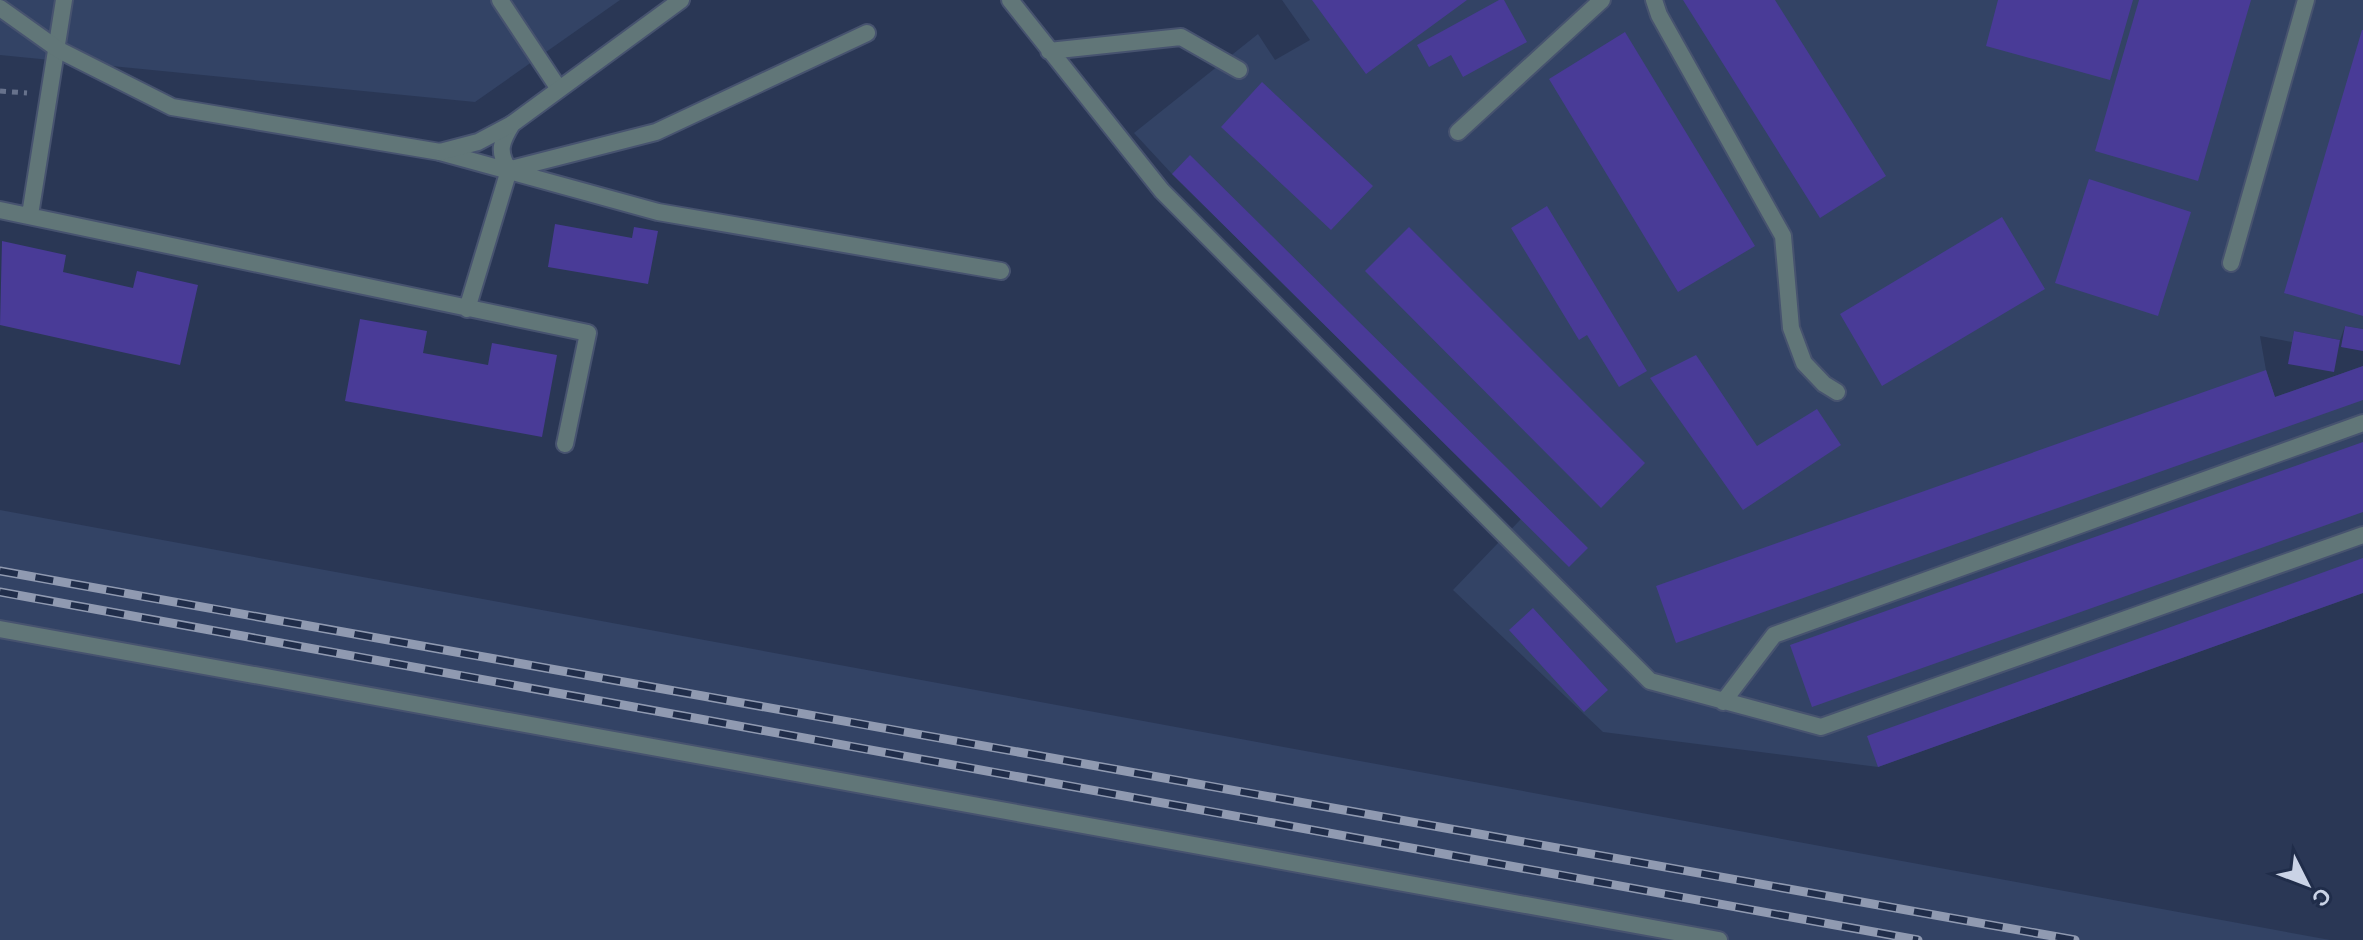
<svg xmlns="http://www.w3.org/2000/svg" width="2363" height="940" viewBox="0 0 2363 940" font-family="Helvetica,sans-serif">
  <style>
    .built { fill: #334365 }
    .building { fill: #493b97 }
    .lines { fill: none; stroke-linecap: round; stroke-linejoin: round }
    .lane-casing { stroke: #47536f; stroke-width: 20 }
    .street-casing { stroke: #47536f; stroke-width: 20 }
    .path { stroke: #67728c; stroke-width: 5; stroke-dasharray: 6 6; stroke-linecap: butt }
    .lane { stroke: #617678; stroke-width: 16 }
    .street { stroke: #617678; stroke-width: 16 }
    .rail-casing { stroke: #909ab1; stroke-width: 9 }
    .rail { stroke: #202d4a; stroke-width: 6; stroke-dasharray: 18; stroke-linecap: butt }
  </style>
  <rect width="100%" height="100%" fill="#2a3755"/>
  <!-- built -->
  <path class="built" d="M 0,0 L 620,0 L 475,102 L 0,55 Z
    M 1282,0 L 2363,0 L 2363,329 L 2345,326 L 2340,340 L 2294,331 L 2292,342 L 2260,336 L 2266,370 L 2275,397 L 2363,366 L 2363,593 L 1878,767 L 1603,732 L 1453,590 L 1521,519 L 1172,174 L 1134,133 L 1258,34 L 1275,60 L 1310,40 Z
    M 0,510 L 2330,940 L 0,940 Z"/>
  <!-- building -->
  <path class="building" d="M 1312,0 L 1467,0 L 1366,74 Z
    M 1499,0 L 1504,0 L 1527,42 L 1463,77 L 1451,55 L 1429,67 L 1417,45 Z
    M 1683,0 L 1775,0 L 1886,176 L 1820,218 Z
    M 1998,0 L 2133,0 L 2110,80 L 1986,46 Z
    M 2139,0 L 2251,0 L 2198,181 L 2095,151 Z
    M 2362,30 L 2363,30 L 2363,316 L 2284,293 Z
    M 1625,32 L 1755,246 L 1678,292 L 1549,79 Z
    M 1262,82 L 1373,186 L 1331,230 L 1221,127 Z
    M 1190,155 L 1588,548 L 1569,567 L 1172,174 Z
    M 2089,179 L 2191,212 L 2158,316 L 2055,283 Z
    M 1547,206 L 1647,371 L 1619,387 L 1587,335 L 1579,340 L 1511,228 Z
    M 2002,217 L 2045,289 L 1882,386 L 1840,314 Z
    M 555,224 L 632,238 L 634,227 L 658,231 L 648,284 L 548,267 Z
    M 1409,227 L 1645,463 L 1601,508 L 1365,271 Z
    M 2,241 L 66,255 L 63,272 L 133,288 L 137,271 L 198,285 L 180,365 L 0,325 Z
    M 360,319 L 427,331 L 423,353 L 488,365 L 492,343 L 557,355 L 542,437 L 345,401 Z
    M 2345,326 L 2363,329 L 2363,351 L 2341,347 Z
    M 2294,331 L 2340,340 L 2334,372 L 2288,364 Z
    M 1696,355 L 1757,446 L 1817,409 L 1841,445 L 1743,510 L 1650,378 Z
    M 2363,366 L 2363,400 L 1676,643 L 1656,586 L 2266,370 L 2275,397 Z
    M 2363,442 L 2363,512 L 1812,707 L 1790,645 Z
    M 2363,558 L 2363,593 L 1878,767 L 1867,736 Z
    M 1533,608 L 1608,690 L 1584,712 L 1509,630 Z"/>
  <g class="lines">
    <!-- lane casing -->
    <g class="lane-casing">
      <path id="lane" d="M 500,0 L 559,89
        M 1010,0 L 1162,191 L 1650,681 L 1821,727 L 2363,535
        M 1654,0 L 1659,15 L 1783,236 L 1791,328 L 1804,363 L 1824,384 L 1837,392
        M 1049,51 L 1181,37 L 1239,70
        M 1458,132 L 1602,0
        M 440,152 L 658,212 L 1001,271
        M 511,169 L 656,132 L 867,33
        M 0,210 L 588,333 L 565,444
        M 30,215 L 64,0
        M 2231,263 L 2306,0
        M 467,309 L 509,170 C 497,151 501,142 512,124
        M 0,629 L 1719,940
        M 1723,702 L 1774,635 L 2363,423"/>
    </g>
    <!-- street casing -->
    <g class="street-casing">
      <path id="street" d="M 0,8 L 59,50 L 172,107 L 440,152 L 478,142 L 512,124 L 681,0"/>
    </g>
    <!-- path -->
    <path class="path" d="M 0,91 L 27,93"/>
    <!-- lane -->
    <use href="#lane" class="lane"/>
    <!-- street -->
    <use href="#street" class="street"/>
    <!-- rail casing -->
    <g class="rail-casing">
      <path id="rail" d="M 0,571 L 2075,940
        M 0,592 L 1918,940"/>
    </g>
    <!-- rail -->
    <use href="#rail" class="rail"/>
  </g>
  <!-- north arrow -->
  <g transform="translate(2307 884) rotate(132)" stroke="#202d4a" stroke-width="6" paint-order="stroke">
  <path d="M0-6L14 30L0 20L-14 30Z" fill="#cad3e6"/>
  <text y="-12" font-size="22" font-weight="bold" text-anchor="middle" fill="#cad3e6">С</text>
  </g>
</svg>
